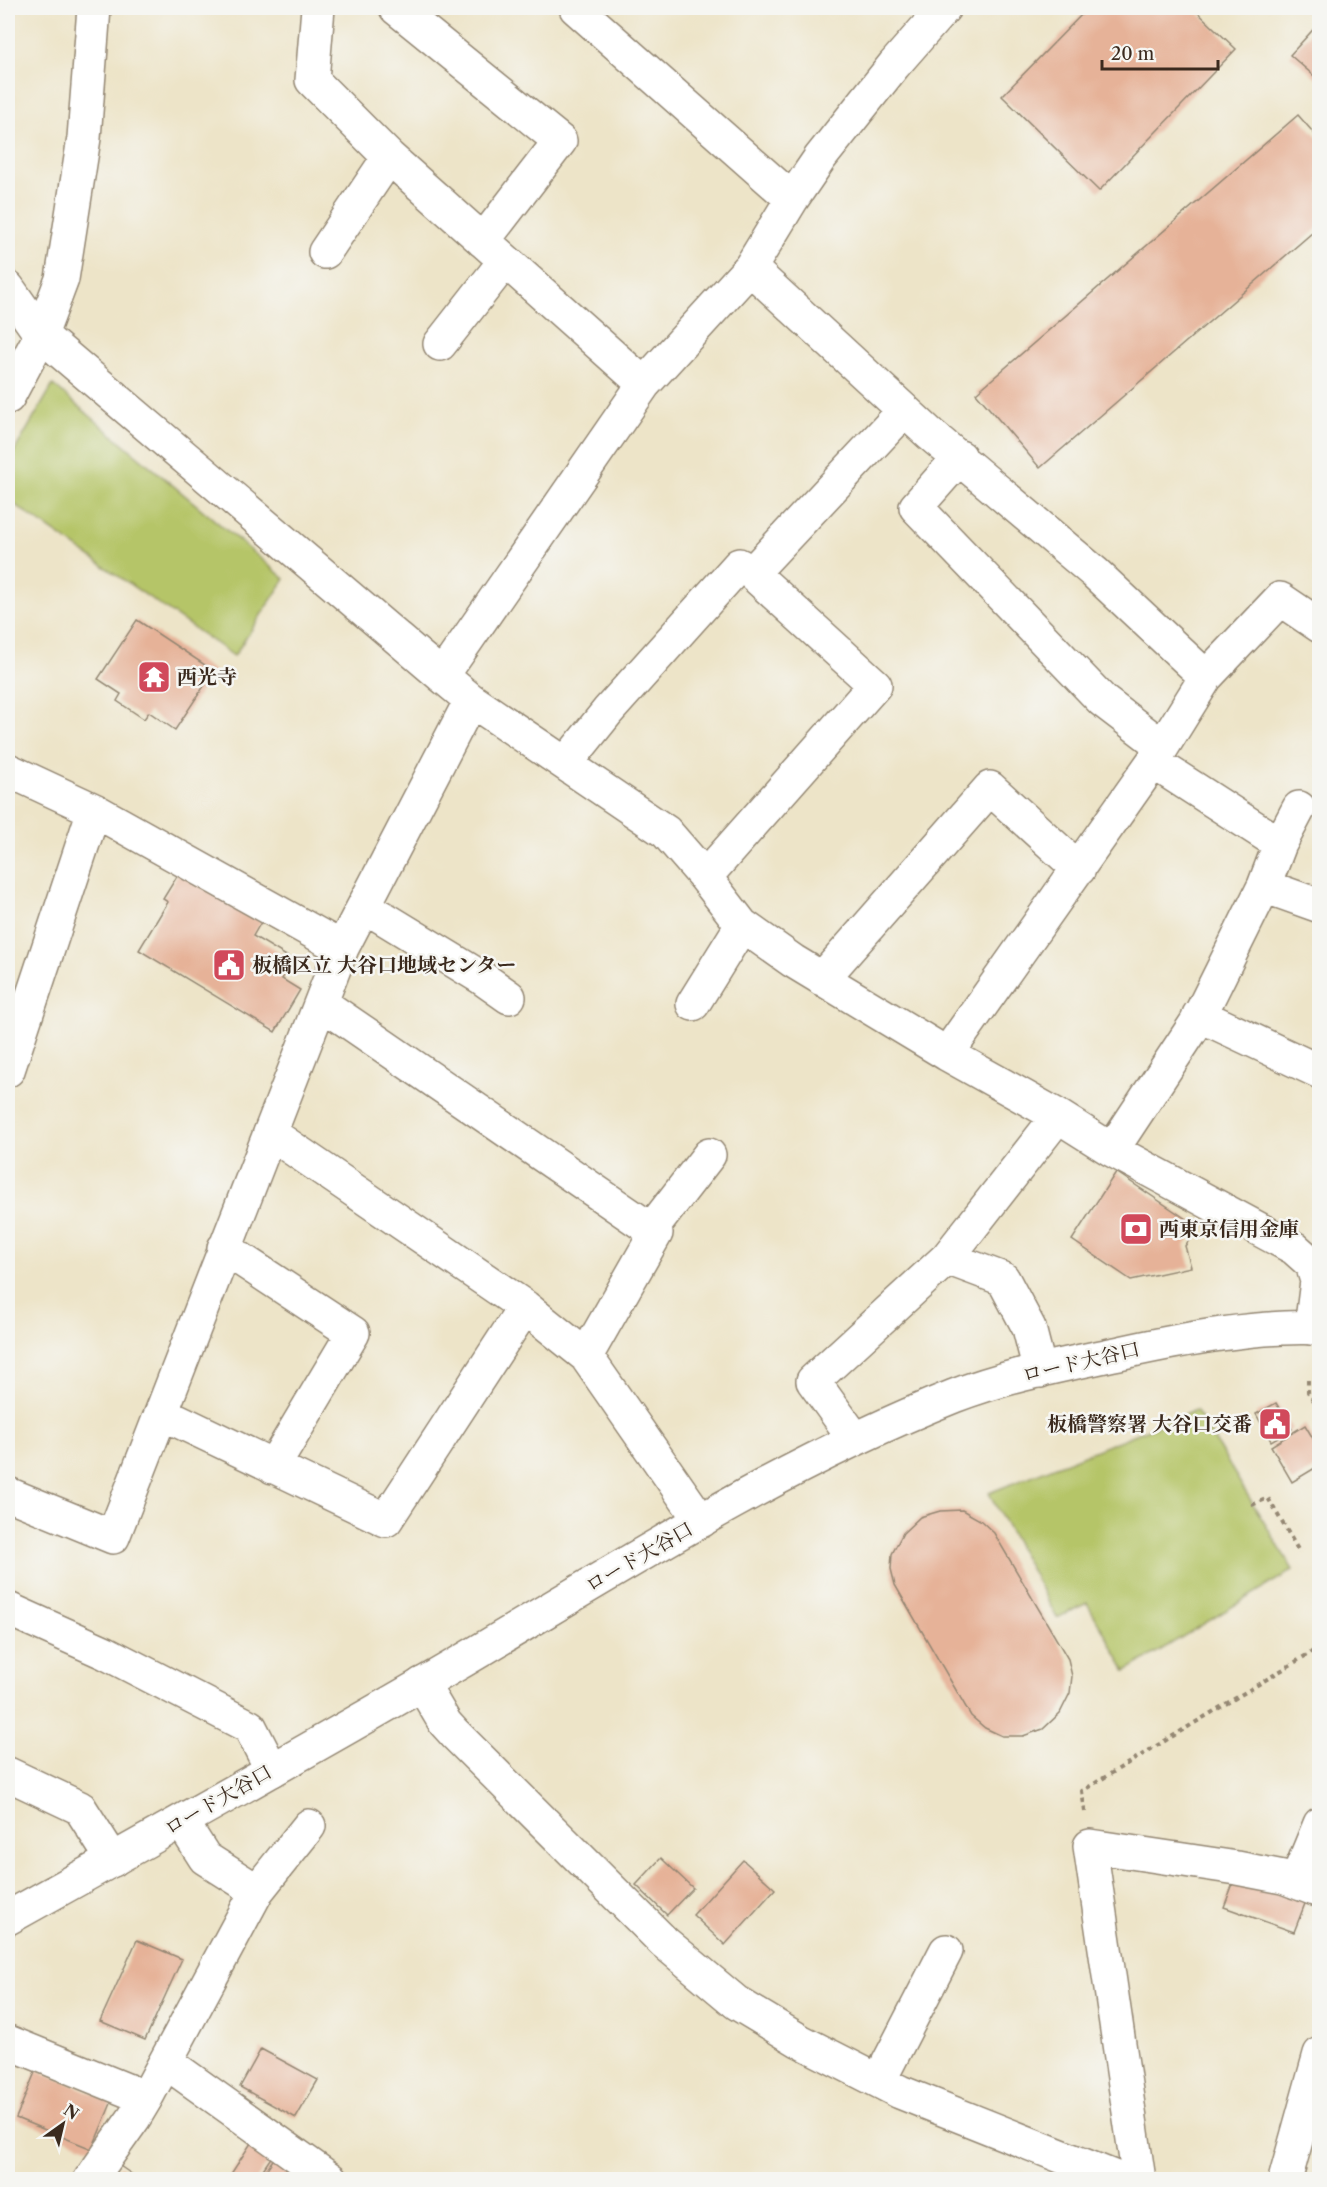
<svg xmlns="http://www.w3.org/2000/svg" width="1327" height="2187" viewBox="0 0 1327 2187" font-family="'Libre Caslon Text','Noto Serif JP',serif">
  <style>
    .green { fill: #b5c568; stroke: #787843; stroke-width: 1.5 }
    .building { fill: #e6b298 }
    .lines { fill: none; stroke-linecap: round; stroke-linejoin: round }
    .minor-casing { stroke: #948773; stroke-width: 36 }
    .major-casing { stroke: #948773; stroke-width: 36 }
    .path { stroke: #948773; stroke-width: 4; stroke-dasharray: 4.5 4.5; stroke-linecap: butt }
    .minor { stroke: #fff; stroke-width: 33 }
    .major { stroke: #fff; stroke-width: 33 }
    .labels { text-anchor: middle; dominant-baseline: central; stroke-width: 5; stroke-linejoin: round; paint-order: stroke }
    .poi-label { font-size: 20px; font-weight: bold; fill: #3b2a1e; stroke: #f6f6f2; text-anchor: start }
    .street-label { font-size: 20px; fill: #3b2a1e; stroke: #f6f6f2 }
  </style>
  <rect width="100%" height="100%" fill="#f6f6f2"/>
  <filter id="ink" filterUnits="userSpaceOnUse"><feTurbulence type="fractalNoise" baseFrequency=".0167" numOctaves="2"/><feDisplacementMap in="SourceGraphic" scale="12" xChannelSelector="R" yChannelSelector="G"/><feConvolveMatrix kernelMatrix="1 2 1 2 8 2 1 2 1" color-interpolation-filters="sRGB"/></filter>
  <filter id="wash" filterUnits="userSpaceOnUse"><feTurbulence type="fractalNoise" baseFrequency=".008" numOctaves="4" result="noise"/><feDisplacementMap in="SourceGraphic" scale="24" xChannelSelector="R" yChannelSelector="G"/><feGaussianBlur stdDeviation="1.35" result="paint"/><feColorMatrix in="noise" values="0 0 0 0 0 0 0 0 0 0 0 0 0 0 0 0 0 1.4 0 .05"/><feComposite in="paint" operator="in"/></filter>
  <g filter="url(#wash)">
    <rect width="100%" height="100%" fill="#ede4c8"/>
    <!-- green -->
    <path class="green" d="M 53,385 L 285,579 L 234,656 L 8,500 L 8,462 Z
      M 1196,1410 L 1293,1570 L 1126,1671 L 1087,1603 L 1057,1618 L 989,1493 Z"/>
    <g id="blocks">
      <!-- building -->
      <path class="building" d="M 1088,8 L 1193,8 L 1236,49 L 1099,191 L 1002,96 Z
        M 1297,8 L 1315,8 L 1312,14 Z
        M 1320,22 L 1320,81 L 1290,55 Z
        M 1298,115 L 1320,140 L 1320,226 L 1040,468 L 976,393 Z
        M 137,620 L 214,671 L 175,730 L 149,712 L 144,719 L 117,701 L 121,694 L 98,679 Z
        M 179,873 L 261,922 L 253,936 L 293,960 L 282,979 L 300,990 L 275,1032 L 139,950 L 168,902 L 163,899 Z
        M 1116,1172 L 1198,1227 L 1185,1246 L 1191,1267 L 1131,1280 L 1072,1240 Z
        M 1276,1403 L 1292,1429 L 1271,1441 L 1256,1414 Z
        M 1305,1425 L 1320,1450 L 1320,1465 L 1292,1482 L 1271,1446 Z
        M 962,1510 L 980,1520 L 994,1533 L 1068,1659 L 1072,1676 L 1070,1693 L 1060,1713 L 1043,1729 L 1023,1736 L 1002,1736 L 985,1728 L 971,1716 L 895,1585 L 891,1569 L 892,1554 L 903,1533 L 920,1517 L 940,1511 Z
        M 661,1858 L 693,1888 L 667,1915 L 636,1885 Z
        M 743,1860 L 775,1889 L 725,1945 L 693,1915 Z
        M 1236,1876 L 1306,1901 L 1294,1932 L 1224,1907 Z
        M 137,1940 L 182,1959 L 145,2040 L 100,2021 Z
        M 261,2049 L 318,2080 L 296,2118 L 240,2087 Z
        M 36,2070 L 112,2101 L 92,2149 L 16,2118 Z
        M 251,2143 L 272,2156 L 256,2180 L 227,2180 Z
        M 277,2154 L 315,2180 L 259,2180 Z
        M 120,2166 L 140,2180 L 110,2180 Z"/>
    </g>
  </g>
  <g filter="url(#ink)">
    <use href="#blocks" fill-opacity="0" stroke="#948773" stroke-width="1.5"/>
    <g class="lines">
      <!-- minor casing -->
      <g class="minor-casing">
        <path id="minor" d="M 318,8 L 312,80 L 389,157 L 644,384
          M 396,8 L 560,141 L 483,241
          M 576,8 L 792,199
          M 325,252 L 389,157
          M 750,268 L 930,434 L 1094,572 L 1206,677
          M 8,288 L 41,335 L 442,676 L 471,700 L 666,832 L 705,877 L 742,925 L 793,961 L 947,1054 L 1058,1116 L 1112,1150 L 1294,1248 L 1312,1264 L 1317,1281 L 1311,1328
          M 440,344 L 505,261
          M 8,397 L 41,335 L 62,279 L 84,138 L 94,8
          M 960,457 L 916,507 L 1103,701 L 1162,746
          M 442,676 L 644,384 L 750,268 L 792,199 L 820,158 L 894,65 L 944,8
          M 1153,762 L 1280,844
          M 566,763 L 608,711 L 739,565 L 752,573
          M 8,770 L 94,810 L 342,948
          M 705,877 L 875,685 L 752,573 L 904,411
          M 1264,886 L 1320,906
          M 364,906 L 482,978 L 509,997
          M 822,979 L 990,788 L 1079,869
          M 321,1003 L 656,1233 L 586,1356
          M 693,1004 L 742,925
          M 1199,1015 L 1320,1072
          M 947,1054 L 1153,762 L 1206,677 L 1280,599 L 1320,626
          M 8,1070 L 94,810
          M 270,1133 L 525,1307 L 586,1356 L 701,1521
          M 1112,1150 L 1196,1023 L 1264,886 L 1280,844 L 1299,808
          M 651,1230 L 709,1155
          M 224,1248 L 353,1333 L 273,1467
          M 947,1258 L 1003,1279 L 1029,1328 L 1040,1371
          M 162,1413 L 386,1520 L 525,1307
          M 855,1439 L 813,1381 L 947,1258 L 1058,1116
          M 8,1494 L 113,1537 L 342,948 L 471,700
          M 8,1609 L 106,1653 L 250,1727 L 272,1770
          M 422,1684 L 445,1723 L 455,1734 L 664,1942 L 737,2003 L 800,2041 L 900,2092 L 1121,2180
          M 8,1774 L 80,1808 L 113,1860
          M 182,1822 L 205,1858 L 257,1891
          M 1296,1882 L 1320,1824
          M 8,2042 L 146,2098
          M 166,2062 L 331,2180
          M 879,2081 L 946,1951
          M 90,2180 L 134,2118 L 146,2098 L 257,1891 L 309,1826
          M 1139,2180 L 1090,1846 L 1237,1868 L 1283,1877 L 1320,1891
          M 1285,2180 L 1320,2054"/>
      </g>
      <!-- major casing -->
      <g class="major-casing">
        <path id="major" d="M 8,1918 C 159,1834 310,1750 459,1663 C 620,1568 780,1465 954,1396 C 1007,1375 1069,1364 1124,1352 C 1184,1339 1258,1325 1320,1328"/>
      </g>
      <!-- path -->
      <path class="path" d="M 1308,1380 L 1308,1392 L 1320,1410
        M 1252,1505 L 1268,1498 L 1300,1553
        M 1085,1812 L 1082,1791 L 1320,1647"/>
      <!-- minor -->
      <use href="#minor" class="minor"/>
      <!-- major -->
      <use href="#major" class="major"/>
    </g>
  </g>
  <!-- icons -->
  <defs>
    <g id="temple-square" transform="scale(1.725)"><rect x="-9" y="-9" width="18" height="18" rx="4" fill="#d1495b" stroke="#f6f6f2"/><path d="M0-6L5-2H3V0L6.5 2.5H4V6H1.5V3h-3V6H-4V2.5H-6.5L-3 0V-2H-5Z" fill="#fff"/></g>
    <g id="civic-square" transform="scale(1.725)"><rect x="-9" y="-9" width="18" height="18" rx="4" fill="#d1495b" stroke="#f6f6f2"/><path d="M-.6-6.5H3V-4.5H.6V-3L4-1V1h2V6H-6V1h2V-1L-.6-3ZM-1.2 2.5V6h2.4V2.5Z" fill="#fff"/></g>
    <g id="bank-square" transform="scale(1.725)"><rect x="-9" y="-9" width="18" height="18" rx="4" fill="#d1495b" stroke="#f6f6f2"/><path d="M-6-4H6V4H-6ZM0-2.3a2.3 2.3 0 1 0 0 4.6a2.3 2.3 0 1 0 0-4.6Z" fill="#fff"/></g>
  </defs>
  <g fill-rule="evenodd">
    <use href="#temple-square" x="154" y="677"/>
    <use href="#civic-square" x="229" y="965"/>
    <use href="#bank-square" x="1136" y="1229"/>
    <use href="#civic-square" x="1275" y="1424"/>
  </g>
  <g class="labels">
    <!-- poi labels -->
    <g class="poi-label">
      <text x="177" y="677">西光寺</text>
      <text x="252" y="965">板橋区立 大谷口地域センター</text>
      <text x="1159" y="1229">西東京信用金庫</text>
      <text x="1252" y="1424" text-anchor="end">板橋警察署 大谷口交番</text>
    </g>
    <!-- street labels -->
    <g class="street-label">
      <text transform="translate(1081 1362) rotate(-13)">ロード大谷口</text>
      <text transform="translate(639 1557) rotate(-30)">ロード大谷口</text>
      <text transform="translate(218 1800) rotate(-30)">ロード大谷口</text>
    </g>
  </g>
  <!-- margin -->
  <rect width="1327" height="2187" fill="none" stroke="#f6f6f2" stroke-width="30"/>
  <!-- north arrow -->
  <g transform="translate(63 2124) rotate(34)" stroke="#f6f6f2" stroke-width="4.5" paint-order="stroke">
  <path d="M0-4.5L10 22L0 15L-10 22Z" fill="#3b2a1e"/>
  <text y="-9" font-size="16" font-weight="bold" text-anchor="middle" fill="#3b2a1e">N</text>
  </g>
  <!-- scale -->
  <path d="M1102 60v9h116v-9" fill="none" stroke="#3b2a1e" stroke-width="3"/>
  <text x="1111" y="60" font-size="18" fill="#3b2a1e" stroke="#f6f6f2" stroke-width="4.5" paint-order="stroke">20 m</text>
</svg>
